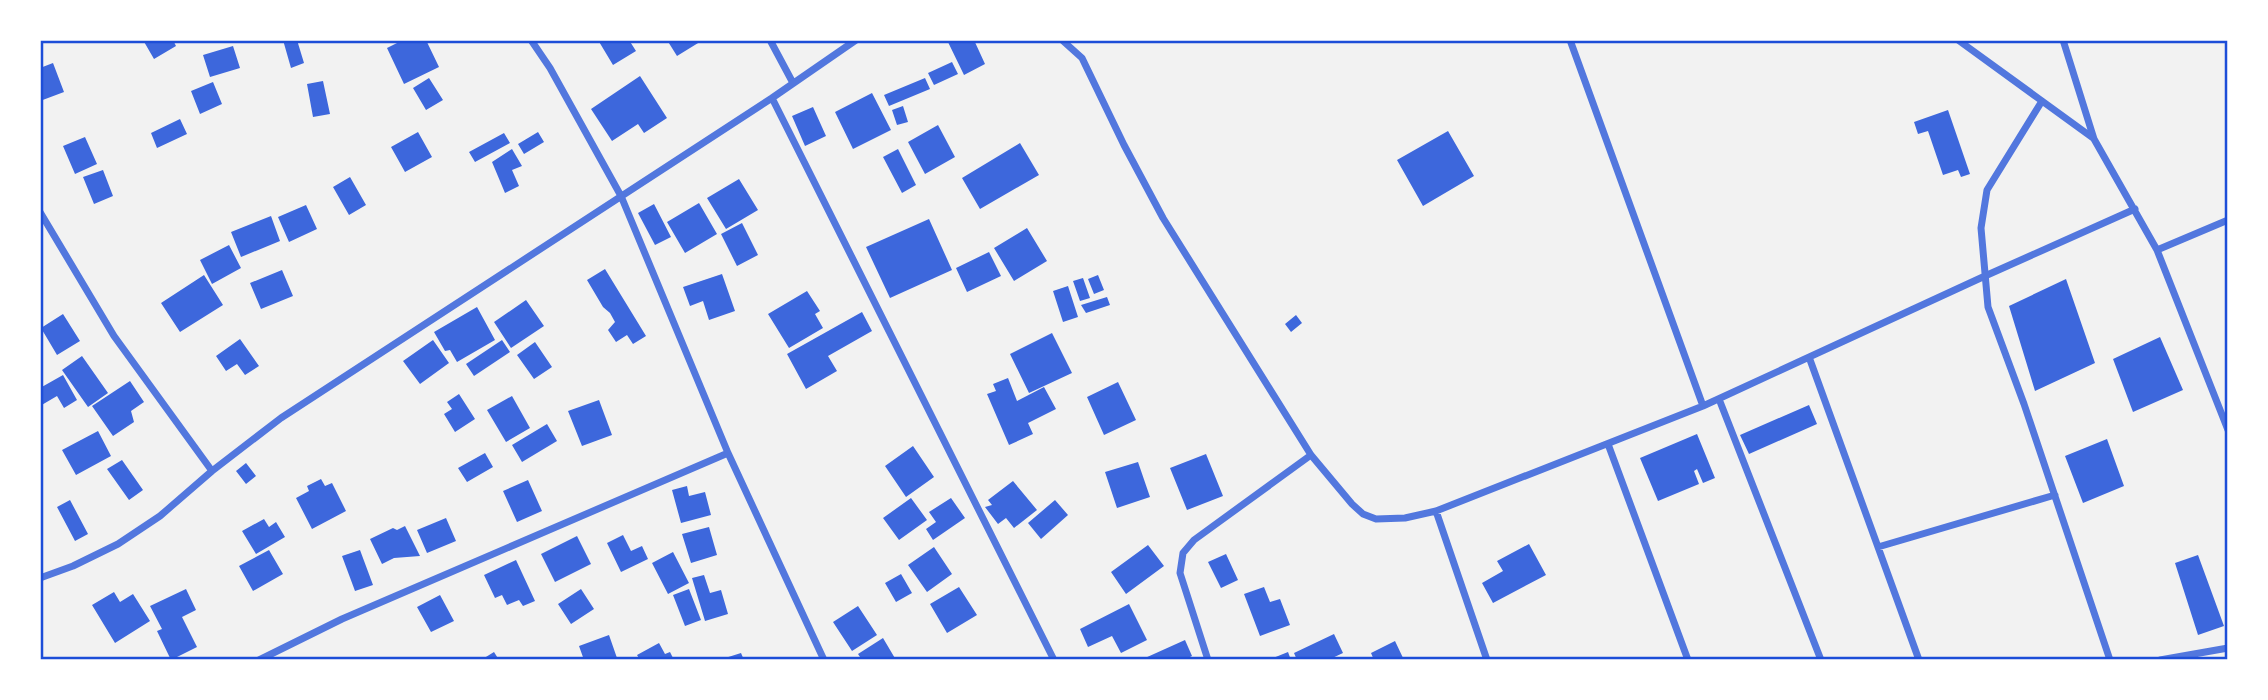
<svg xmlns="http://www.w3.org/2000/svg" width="2268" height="700" viewBox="0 0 2268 700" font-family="'Open Sans',sans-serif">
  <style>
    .building { fill: #3d67dc }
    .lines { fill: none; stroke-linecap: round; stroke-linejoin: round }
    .minor { stroke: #5277de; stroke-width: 7 }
    .neatline { fill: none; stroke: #1d4ed8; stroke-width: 2.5 }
  </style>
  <rect width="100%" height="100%" fill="#f2f2f2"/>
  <!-- building -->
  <path class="building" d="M 143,40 L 173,40 L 176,46 L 154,59 Z
    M 283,40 L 297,40 L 304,63 L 291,68 Z
    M 403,40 L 426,40 L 439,67 L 404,84 L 387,48 Z
    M 598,40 L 629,40 L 636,51 L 613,65 Z
    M 667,40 L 703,40 L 677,56 Z
    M 947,40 L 974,40 L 985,64 L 964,75 Z
    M 233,46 L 240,68 L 210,77 L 203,55 Z
    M 952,62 L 958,74 L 934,85 L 928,73 Z
    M 53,63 L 64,92 L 40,101 L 40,68 Z
    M 640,76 L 667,118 L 644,133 L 638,124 L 612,141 L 591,109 Z
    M 429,78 L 443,100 L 426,110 L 413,88 Z
    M 925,78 L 930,89 L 889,106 L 884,95 Z
    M 323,81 L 330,114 L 313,117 L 307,84 Z
    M 213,82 L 222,104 L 200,114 L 191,91 Z
    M 872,93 L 891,130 L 853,149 L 835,112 Z
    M 903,106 L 908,122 L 897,125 L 892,110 Z
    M 813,107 L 826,136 L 805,146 L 792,116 Z
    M 1948,110 L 1970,174 L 1961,177 L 1958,170 L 1943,175 L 1928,131 L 1918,134 L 1914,122 Z
    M 180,119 L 187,134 L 157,148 L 151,133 Z
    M 938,125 L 955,157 L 925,174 L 908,142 Z
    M 1448,131 L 1474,176 L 1423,206 L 1397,160 Z
    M 418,132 L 432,157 L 405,172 L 391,147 Z
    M 538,132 L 544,142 L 524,154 L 518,144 Z
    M 504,133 L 510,143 L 475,162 L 469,152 Z
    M 85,137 L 97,164 L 75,174 L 63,146 Z
    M 1020,143 L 1039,175 L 980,209 L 962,178 Z
    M 512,149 L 522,166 L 512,170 L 519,186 L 505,193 L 492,162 Z
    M 898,149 L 916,185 L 902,193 L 883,157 Z
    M 103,170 L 113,196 L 94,204 L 83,177 Z
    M 350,177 L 366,205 L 349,215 L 333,187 Z
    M 739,179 L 758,210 L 726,229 L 707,198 Z
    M 699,203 L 717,234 L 685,253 L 667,222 Z
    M 654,204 L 671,237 L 655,245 L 638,213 Z
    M 306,205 L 317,229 L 289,242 L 278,217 Z
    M 271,216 L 280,241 L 241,257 L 231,232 Z
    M 929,219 L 952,270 L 890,298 L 866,247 Z
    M 742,223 L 758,255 L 737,266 L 721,234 Z
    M 1027,228 L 1047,261 L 1014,281 L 994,248 Z
    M 229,245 L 241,268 L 212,284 L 200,260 Z
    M 989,252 L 1001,276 L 967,292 L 956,268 Z
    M 605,269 L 646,336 L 633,344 L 627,335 L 616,342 L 608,330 L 615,322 L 610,313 L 603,307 L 587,280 Z
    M 282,270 L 293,296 L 261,309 L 250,283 Z
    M 722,274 L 735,311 L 709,320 L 703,301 L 690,306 L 683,287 Z
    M 204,275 L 223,305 L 180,332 L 161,303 Z
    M 1098,275 L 1104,290 L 1094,294 L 1088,279 Z
    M 1083,278 L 1090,298 L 1080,301 L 1073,281 Z
    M 2066,279 L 2095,363 L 2035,391 L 2009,306 Z
    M 1068,286 L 1078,317 L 1063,322 L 1053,291 Z
    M 807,291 L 820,311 L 815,314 L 823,328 L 789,348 L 768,314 Z
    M 1107,297 L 1110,305 L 1086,313 L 1081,305 Z
    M 526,300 L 544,326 L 511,348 L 494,322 Z
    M 477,307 L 495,340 L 457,362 L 450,350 L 445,351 L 434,332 Z
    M 862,312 L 872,331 L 828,356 L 837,371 L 806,389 L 787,354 Z
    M 63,314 L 80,341 L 57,355 L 41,328 Z
    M 1296,315 L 1302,323 L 1291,332 L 1285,324 Z
    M 1052,333 L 1072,373 L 1029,393 L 1010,354 Z
    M 2160,337 L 2183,390 L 2133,412 L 2113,359 Z
    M 240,339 L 259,366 L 245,375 L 237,364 L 226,371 L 216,356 Z
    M 433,340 L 449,363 L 420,384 L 403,361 Z
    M 502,340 L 510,352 L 474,376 L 466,364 Z
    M 535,342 L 552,367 L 534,379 L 517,355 Z
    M 82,356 L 108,393 L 88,407 L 62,370 Z
    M 63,375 L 77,400 L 64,408 L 57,396 L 40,406 L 40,388 Z
    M 1008,378 L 1017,401 L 1044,387 L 1056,409 L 1028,423 L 1033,434 L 1009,445 L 987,394 L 996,391 L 993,384 Z
    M 130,381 L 144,402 L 131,411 L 134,422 L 113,436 L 92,406 Z
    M 1118,382 L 1136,420 L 1104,435 L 1087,397 Z
    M 459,394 L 475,419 L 455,432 L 444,414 L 452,409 L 447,402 Z
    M 512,396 L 530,428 L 506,442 L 487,410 Z
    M 599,400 L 612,435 L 582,446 L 568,411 Z
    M 1809,405 L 1817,424 L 1749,454 L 1740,435 Z
    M 547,424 L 557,441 L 522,462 L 512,445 Z
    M 98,431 L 111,456 L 76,475 L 62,450 Z
    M 1697,434 L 1715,478 L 1703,483 L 1697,469 L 1694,471 L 1699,484 L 1658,501 L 1640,458 Z
    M 2107,439 L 2124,486 L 2083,503 L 2065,456 Z
    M 913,446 L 934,477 L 906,497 L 885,466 Z
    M 485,453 L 493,467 L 467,482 L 458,468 Z
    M 1206,454 L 1223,496 L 1187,510 L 1170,468 Z
    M 122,460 L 143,490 L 129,500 L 107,469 Z
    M 1138,462 L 1150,497 L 1117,508 L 1105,472 Z
    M 246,463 L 256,476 L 246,484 L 236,471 Z
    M 321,479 L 325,486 L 332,483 L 346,511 L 312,529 L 296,498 L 309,491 L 307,486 Z
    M 528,480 L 542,511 L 517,522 L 503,491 Z
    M 1013,481 L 1037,510 L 1014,528 L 1006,518 L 998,524 L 985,507 L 992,505 L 988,500 Z
    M 687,486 L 689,496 L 705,492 L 711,515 L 681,523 L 672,490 Z
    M 911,498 L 927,520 L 899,540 L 883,518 Z
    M 951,498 L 965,518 L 933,540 L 926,529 L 936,522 L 929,512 Z
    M 70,500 L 88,534 L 75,541 L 57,507 Z
    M 1055,500 L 1068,515 L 1041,539 L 1028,523 Z
    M 446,518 L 456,541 L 427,553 L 417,530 Z
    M 264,519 L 269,527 L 276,522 L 285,537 L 256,554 L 242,531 Z
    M 405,526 L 420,556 L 394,558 L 382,564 L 370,539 L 393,528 L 397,530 Z
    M 709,527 L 717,555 L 691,563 L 682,534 Z
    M 623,535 L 631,551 L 642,546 L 648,559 L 621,572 L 607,543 Z
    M 577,536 L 591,564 L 555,582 L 541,554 Z
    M 1529,544 L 1546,575 L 1493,603 L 1482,583 L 1503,571 L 1497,561 Z
    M 1148,545 L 1164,566 L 1126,594 L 1111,572 Z
    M 934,547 L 952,574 L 927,592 L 908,565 Z
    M 269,550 L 283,574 L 253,591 L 239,566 Z
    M 360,550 L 373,585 L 355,591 L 342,556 Z
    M 673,552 L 689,583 L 668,594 L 652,563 Z
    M 1226,554 L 1238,580 L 1221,588 L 1208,562 Z
    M 2198,555 L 2224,626 L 2198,635 L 2175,563 Z
    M 516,560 L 535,601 L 523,606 L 519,600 L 507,605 L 502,595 L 495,598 L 484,575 Z
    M 901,574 L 912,593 L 896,602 L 885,583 Z
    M 704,575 L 710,593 L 721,590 L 728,614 L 705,621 L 692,578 Z
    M 959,587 L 977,615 L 947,633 L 930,604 Z
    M 1264,587 L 1270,602 L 1280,599 L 1290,625 L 1260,636 L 1244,594 Z
    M 186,589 L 196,610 L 182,617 L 197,647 L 171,660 L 157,631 L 162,629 L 150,606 Z
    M 581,589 L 594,609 L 571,624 L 558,604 Z
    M 689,589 L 701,620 L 685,626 L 673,595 Z
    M 114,592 L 120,602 L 133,594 L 150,621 L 115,643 L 92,605 Z
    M 440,595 L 454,621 L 431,632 L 417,607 Z
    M 1129,604 L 1147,640 L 1121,653 L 1112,636 L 1088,647 L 1080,629 Z
    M 858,606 L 877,635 L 852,651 L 833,622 Z
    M 1334,634 L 1343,653 L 1328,660 L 1297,660 L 1294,653 Z
    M 609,635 L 617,658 L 611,660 L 584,660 L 579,646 Z
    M 883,638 L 896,660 L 862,660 L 858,654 Z
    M 1185,640 L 1192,656 L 1184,660 L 1146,660 L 1145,658 Z
    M 1395,641 L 1404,660 L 1374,660 L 1371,653 Z
    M 659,643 L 665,654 L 670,652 L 674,660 L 640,660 L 637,655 Z
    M 494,652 L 499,660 L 481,660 Z
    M 1288,652 L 1291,660 L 1268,660 Z
    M 741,653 L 744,660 L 722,660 L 722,659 Z"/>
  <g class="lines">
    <!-- minor -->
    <path class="minor" d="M 531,40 L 550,68 L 621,196 L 728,453 L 824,660
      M 770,40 L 793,83
      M 1062,40 L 1082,58 L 1124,145 L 1163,218 L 1311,455 L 1352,504 L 1363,514 L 1376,519 L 1405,518 L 1436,511 L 1703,406 L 1985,276 L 2135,209
      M 1570,40 L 1703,406
      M 1958,40 L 2093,138
      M 2063,40 L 2094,139 L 2157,250 L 2228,430
      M 772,98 L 1054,660
      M 2042,101 L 1987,190 L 1981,228 L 1988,307 L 2024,404 L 2110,660
      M 40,212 L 114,336 L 212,471
      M 2157,250 L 2228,220
      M 1809,357 L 1919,660
      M 1719,399 L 1821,660
      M 1608,444 L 1688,660
      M 1436,511 L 1487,660
      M 1878,547 L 2055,495
      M 40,578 L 73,566 L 118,544 L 160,516 L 212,471 L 281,418 L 772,98 L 856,40
      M 259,660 L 342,619 L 728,453
      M 1208,660 L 1180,573 L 1183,553 L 1194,540 L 1311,455
      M 2160,660 L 2228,648"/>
  </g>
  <!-- border -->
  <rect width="2268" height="700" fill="none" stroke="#ffffff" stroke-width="84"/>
  <rect x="42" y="42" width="2184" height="616" class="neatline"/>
</svg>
